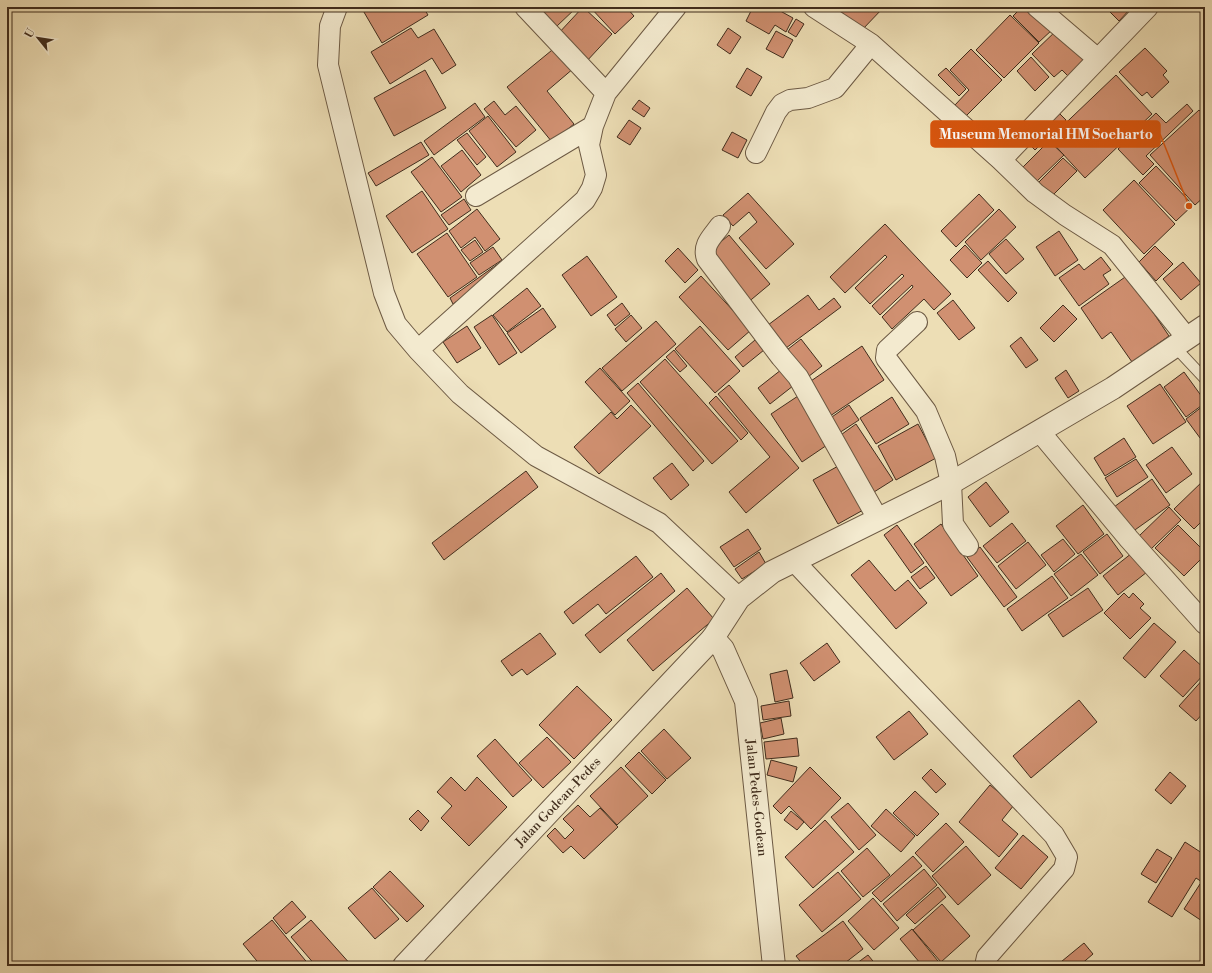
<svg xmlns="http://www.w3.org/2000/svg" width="1212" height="973" viewBox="0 0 1212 973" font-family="'Libre Bodoni',serif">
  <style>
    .building { fill: #d09071; stroke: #412d1d }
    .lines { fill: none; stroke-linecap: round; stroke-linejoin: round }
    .service-casing { stroke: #6c5943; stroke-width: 12 }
    .minor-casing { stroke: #6c5943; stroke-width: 22 }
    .tertiary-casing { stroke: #6c5943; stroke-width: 24 }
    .service { stroke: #f3eacf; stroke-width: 10 }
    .minor { stroke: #f3eacf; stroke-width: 20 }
    .tertiary { stroke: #f3eacf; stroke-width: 22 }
    .labels { text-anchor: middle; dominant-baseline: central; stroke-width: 3.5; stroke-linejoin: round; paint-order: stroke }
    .street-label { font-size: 13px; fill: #412d1d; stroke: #f3eacf }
    .leader { fill: none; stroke: #d7550e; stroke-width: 1.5 }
    .callout-dot { fill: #d7550e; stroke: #f3eacf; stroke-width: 1.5 }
    .callout { fill: #d7550e; stroke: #d7550e; stroke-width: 1.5 }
    .callout-label { font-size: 14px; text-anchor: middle; font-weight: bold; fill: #fff }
  </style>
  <rect width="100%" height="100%" fill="#eddeb5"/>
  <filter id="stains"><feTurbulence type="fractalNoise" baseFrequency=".005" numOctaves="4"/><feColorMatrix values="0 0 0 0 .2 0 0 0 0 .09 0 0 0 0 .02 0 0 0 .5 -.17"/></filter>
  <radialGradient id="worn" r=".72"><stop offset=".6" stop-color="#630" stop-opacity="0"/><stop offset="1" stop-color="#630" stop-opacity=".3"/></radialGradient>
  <!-- building -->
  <path class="building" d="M 361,7 L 408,7 L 409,9 L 413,7 L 423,7 L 428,15 L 382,43 Z
    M 538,7 L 577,7 L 557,26 Z
    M 583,7 L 612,34 L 585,63 L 557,35 Z
    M 590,7 L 626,7 L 634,16 L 615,34 Z
    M 753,7 L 773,7 L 793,18 L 786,32 L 775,25 L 769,34 L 746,21 Z
    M 836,7 L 884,7 L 861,31 Z
    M 1022,7 L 1031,7 L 1053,29 L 1039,42 L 1013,16 Z
    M 1105,7 L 1132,7 L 1119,21 Z
    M 1010,15 L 1039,43 L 1004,78 L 976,50 Z
    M 796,19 L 804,24 L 796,37 L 788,32 Z
    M 411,28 L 418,38 L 434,29 L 456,65 L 442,74 L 432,58 L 390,84 L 371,52 Z
    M 728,28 L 741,37 L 730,54 L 717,45 Z
    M 1059,28 L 1089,60 L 1070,78 L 1062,70 L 1054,77 L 1032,54 Z
    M 776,31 L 793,40 L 783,58 L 766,49 Z
    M 557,46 L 574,68 L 547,91 L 574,124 L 552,142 L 507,87 Z
    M 1145,48 L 1167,71 L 1163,75 L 1169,82 L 1152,98 L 1147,92 L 1142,96 L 1119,72 Z
    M 971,49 L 1002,80 L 966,116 L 955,105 L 969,90 L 950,70 Z
    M 1031,57 L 1049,77 L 1035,91 L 1017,71 Z
    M 747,68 L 762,77 L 751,96 L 736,87 Z
    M 946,68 L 966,89 L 959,96 L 938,75 Z
    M 425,70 L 446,108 L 394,136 L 374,98 Z
    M 1116,75 L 1152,114 L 1085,178 L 1049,139 Z
    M 639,100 L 650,108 L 644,117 L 632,109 Z
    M 494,101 L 505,115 L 516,106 L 536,130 L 516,147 L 484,109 Z
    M 475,103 L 485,117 L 434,155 L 424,141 Z
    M 1187,104 L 1193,111 L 1146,156 L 1154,164 L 1143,175 L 1118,149 L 1156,113 L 1166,123 Z
    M 1055,109 L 1066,120 L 1035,150 L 1024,139 Z
    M 1199,110 L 1205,116 L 1205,196 L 1195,205 L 1150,155 Z
    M 488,116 L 516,152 L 497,167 L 469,131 Z
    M 629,120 L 641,128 L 630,145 L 617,137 Z
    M 732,132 L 747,140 L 738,158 L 722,150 Z
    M 467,133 L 486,157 L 477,165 L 457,140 Z
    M 1049,141 L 1064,155 L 1037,181 L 1023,167 Z
    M 421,142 L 429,155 L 376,186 L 368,173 Z
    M 462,150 L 481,175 L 461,192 L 441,166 Z
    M 432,157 L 462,197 L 441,212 L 411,172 Z
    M 1063,158 L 1077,171 L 1052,196 L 1038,183 Z
    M 1156,166 L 1193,205 L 1176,221 L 1139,183 Z
    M 1134,180 L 1175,224 L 1144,254 L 1103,210 Z
    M 422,191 L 448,229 L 412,253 L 386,216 Z
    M 748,193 L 794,244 L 766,269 L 739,238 L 757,222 L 749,212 L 733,226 L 723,215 Z
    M 979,194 L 994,210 L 956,247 L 941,231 Z
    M 464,199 L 471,210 L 449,225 L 441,215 Z
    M 477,209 L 500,239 L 485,251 L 475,237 L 461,248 L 449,231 Z
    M 999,209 L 1016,227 L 981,260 L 965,242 Z
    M 885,224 L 951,294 L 934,310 L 924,299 L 892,329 L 882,317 L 913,287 L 912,285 L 880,315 L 872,306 L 904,276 L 902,274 L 870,304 L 855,288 L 887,257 L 885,255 L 845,293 L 830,277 Z
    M 1059,231 L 1078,260 L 1055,276 L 1036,247 Z
    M 447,233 L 477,277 L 448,297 L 417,254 Z
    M 729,235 L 770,284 L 746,304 L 705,255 Z
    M 1006,239 L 1024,259 L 1006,274 L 989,254 Z
    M 475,240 L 483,252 L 470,261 L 461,250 Z
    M 965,245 L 982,263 L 967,278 L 950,260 Z
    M 1155,246 L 1173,264 L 1156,281 L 1139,262 Z
    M 493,247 L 502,260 L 479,275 L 470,263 Z
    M 678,248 L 698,270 L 685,283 L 665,261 Z
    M 587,256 L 617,297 L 591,316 L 562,275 Z
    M 1101,257 L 1111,270 L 1103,275 L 1109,284 L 1079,306 L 1059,278 L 1079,264 L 1084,270 Z
    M 502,261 L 506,266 L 453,304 L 450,298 Z
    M 988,261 L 1017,293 L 1008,302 L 978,270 Z
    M 1183,262 L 1201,283 L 1181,300 L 1163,279 Z
    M 1128,275 L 1169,336 L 1132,362 L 1111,332 L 1102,339 L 1081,308 Z
    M 701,276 L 751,330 L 728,350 L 679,297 Z
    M 527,288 L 541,306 L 507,332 L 493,315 Z
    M 808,295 L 819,310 L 834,298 L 841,307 L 782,351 L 764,328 Z
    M 953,300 L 975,328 L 959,340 L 937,313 Z
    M 622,303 L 630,314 L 615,326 L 607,315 Z
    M 1063,305 L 1077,319 L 1054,342 L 1040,328 Z
    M 543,308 L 556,327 L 521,353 L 507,333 Z
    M 492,315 L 517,353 L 499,365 L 474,327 Z
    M 631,315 L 642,328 L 626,342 L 615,329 Z
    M 656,321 L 676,344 L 622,391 L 602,368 Z
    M 467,326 L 481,348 L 457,363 L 443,342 Z
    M 700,326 L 740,371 L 715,393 L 675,349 Z
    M 1021,337 L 1038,360 L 1026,368 L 1010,346 Z
    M 801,339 L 822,366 L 804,380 L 783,353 Z
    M 755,340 L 764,350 L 743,367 L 735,357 Z
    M 862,346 L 884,380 L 830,416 L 808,383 Z
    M 674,350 L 687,366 L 680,372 L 666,357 Z
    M 665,359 L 738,441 L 712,464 L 640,382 Z
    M 786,366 L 798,382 L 770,404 L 758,388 Z
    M 600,368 L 630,401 L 615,415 L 585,382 Z
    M 1066,370 L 1079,391 L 1068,398 L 1055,378 Z
    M 1184,372 L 1205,401 L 1205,403 L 1186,417 L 1164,387 Z
    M 638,383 L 704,461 L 693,471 L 627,393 Z
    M 1160,384 L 1186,422 L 1153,444 L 1127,406 Z
    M 729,385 L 799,468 L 746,513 L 729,492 L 770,457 L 718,394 Z
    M 716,396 L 748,433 L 741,440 L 709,403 Z
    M 798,396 L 830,443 L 802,462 L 771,414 Z
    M 892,397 L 909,424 L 876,444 L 860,418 Z
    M 631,405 L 651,426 L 599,474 L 574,447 L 611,412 L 617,419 Z
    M 849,405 L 859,420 L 839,433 L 829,419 Z
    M 1203,406 L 1205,408 L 1205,440 L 1203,442 L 1186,419 Z
    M 856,424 L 893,480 L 874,492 L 838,437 Z
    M 918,424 L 936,458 L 896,480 L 878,446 Z
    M 1124,438 L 1136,457 L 1105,476 L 1094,458 Z
    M 1172,447 L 1192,474 L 1166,493 L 1146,465 Z
    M 1136,459 L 1148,477 L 1117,497 L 1105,478 Z
    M 672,463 L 689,485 L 671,500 L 653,478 Z
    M 840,465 L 865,509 L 838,524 L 813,480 Z
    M 526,471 L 538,487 L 444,560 L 432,543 Z
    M 1152,479 L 1170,505 L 1132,532 L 1114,507 Z
    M 1205,479 L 1205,518 L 1194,529 L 1174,509 Z
    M 986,482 L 1009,512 L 990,527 L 968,497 Z
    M 1083,505 L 1104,534 L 1078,554 L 1056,526 Z
    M 1169,507 L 1181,520 L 1151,549 L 1139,536 Z
    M 1012,523 L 1026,541 L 997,563 L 983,546 Z
    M 941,524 L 978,576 L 951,596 L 914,544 Z
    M 897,525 L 924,563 L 911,573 L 884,535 Z
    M 1178,525 L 1205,552 L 1205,555 L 1184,576 L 1155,548 Z
    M 748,529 L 761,549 L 734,567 L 720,547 Z
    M 1107,534 L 1123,556 L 1100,574 L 1083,552 Z
    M 1063,539 L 1075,554 L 1054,572 L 1041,555 Z
    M 1028,542 L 1046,565 L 1016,589 L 998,566 Z
    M 980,547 L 1017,597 L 1004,607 L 967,557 Z
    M 759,552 L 766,564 L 742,579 L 735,569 Z
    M 1132,553 L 1147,572 L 1118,595 L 1103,576 Z
    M 1081,554 L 1098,575 L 1071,596 L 1054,574 Z
    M 636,556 L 653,577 L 606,614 L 598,604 L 573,624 L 564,612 Z
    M 869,560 L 895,591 L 908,580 L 927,603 L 896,629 L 851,575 Z
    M 926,566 L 935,578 L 920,589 L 911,577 Z
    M 661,573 L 675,591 L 600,653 L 585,635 Z
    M 1052,576 L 1068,598 L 1022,631 L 1007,609 Z
    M 687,588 L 714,619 L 653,671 L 627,640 Z
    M 1088,588 L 1103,610 L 1063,637 L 1048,615 Z
    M 1124,593 L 1129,598 L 1133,593 L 1144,604 L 1140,608 L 1151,618 L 1130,639 L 1104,613 Z
    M 1154,623 L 1176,642 L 1145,678 L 1123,658 Z
    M 540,633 L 556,654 L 527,675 L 522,669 L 512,676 L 501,661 Z
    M 827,643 L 840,662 L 814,681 L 800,663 Z
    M 1184,650 L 1205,669 L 1205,673 L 1183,697 L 1160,676 Z
    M 787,670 L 793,698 L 775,702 L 770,674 Z
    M 1205,677 L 1205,711 L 1196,721 L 1179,706 Z
    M 577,686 L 612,720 L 574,759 L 539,725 Z
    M 1079,700 L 1097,722 L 1031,778 L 1013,756 Z
    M 789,701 L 791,716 L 763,720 L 761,706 Z
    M 909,711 L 928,734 L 894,760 L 876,737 Z
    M 781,718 L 784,734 L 763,739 L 760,723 Z
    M 664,729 L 691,758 L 667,779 L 641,751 Z
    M 547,737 L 571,762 L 543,788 L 519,763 Z
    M 797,738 L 799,756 L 766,759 L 764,742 Z
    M 495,739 L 532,780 L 513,797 L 477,756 Z
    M 639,752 L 666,780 L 652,794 L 625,766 Z
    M 771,760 L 797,767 L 793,782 L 767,775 Z
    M 621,767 L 648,796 L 617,825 L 590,796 Z
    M 810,767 L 841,798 L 811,829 L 789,806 L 781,814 L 773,806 Z
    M 931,769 L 946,784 L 936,793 L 922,778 Z
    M 1170,772 L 1186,786 L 1171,804 L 1155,790 Z
    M 451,777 L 465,791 L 477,777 L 507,807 L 469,846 L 441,818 L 452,806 L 437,792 Z
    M 990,785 L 1014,805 L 1002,820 L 1018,834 L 999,857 L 959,822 Z
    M 915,791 L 939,814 L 917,836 L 893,813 Z
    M 848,803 L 876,835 L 859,850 L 831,817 Z
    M 578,805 L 590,817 L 600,808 L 618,827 L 584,859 L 571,846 L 563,853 L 547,836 L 555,828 L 565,839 L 574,830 L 563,819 Z
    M 886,809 L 915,836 L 901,852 L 871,826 Z
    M 418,810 L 429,821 L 421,831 L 409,819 Z
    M 791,811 L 804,822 L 797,830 L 784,820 Z
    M 825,820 L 854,852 L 813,888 L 785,857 Z
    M 946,823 L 964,842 L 933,872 L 915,853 Z
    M 1023,835 L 1048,857 L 1021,889 L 995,868 Z
    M 1185,842 L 1205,855 L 1205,884 L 1196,878 L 1172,917 L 1148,902 Z
    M 966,846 L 991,875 L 958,905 L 932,876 Z
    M 867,848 L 890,875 L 863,897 L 841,871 Z
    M 1157,849 L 1172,858 L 1156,883 L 1141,874 Z
    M 913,856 L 922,866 L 881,902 L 872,893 Z
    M 924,869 L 937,885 L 897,921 L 883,904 Z
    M 390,871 L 424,906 L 407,922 L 373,887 Z
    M 838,872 L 861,899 L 822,932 L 799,905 Z
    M 1200,884 L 1205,887 L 1205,923 L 1184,909 Z
    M 938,887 L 946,897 L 915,924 L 906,915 Z
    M 372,888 L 399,919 L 375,939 L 348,908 Z
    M 873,898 L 899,928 L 874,950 L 848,921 Z
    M 292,901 L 306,917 L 286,934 L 273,918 Z
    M 942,904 L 970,936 L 941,962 L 913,930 Z
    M 272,920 L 310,966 L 261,966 L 243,944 Z
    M 311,920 L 352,966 L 316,966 L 291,937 Z
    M 843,921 L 863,949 L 841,966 L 804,966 L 796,956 Z
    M 912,929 L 942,966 L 916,966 L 920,963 L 900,939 Z
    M 1084,943 L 1093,954 L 1079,966 L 1056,966 Z
    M 868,955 L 877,966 L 853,966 Z"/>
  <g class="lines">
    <!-- service casing -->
    <g class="service-casing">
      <path id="service" d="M 1175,347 L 1205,379"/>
    </g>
    <!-- minor casing -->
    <g class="minor-casing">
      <path id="minor" d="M 337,7 L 330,26 L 328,65 L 384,293 L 396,324 L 418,350 L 460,394 L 536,456 L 659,523 L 739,598
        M 525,7 L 606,93
        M 814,7 L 871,44 L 1001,160 L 1035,193 L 1065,215 L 1112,245 L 1187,338
        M 1037,7 L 1098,59
        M 756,153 L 776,112 L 782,104 L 790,100 L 808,98 L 835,88 L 871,44
        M 1001,160 L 1148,7
        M 476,196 L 593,126
        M 720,226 C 712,237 702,245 707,259 L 781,357 L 798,377 L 878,519
        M 917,322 L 887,350 L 886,358 L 926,411 L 945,456 L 951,483 L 953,524 L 968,546
        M 418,350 L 585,200 L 592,188 L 596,175 L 589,145 L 593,126 L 606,93 L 676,7
        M 1040,432 L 1129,539 L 1205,624
        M 794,561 L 886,659 L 1054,835 L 1067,857 L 1064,869 L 987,957 L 985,966"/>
    </g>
    <!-- tertiary casing -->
    <g class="tertiary-casing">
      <g id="tertiary">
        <path id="s1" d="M 713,638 L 723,649 L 746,701 L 774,966"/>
        <path id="s2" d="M 404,966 L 713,638 L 739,598 L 772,572 L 951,483 L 1113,388 L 1205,326"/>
      </g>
    </g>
    <!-- service -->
    <use href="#service" class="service"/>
    <!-- minor -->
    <use href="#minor" class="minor"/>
    <!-- tertiary -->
    <use href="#tertiary" class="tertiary"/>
  </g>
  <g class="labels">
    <!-- street labels -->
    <g class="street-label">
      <text stroke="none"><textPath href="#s1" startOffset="169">Jalan Pedes-Godean</textPath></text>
      <text stroke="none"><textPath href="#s2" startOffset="225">Jalan Godean-Pedes</textPath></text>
    </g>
  </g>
  <!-- callouts -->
  <path class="leader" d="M1189 206L1160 134"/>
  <circle class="callout-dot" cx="1189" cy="206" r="4"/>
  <rect class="callout" x="931" y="121" width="229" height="26" rx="4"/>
  <g class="callout-label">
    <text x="1046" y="139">Museum Memorial HM Soeharto</text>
  </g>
  <!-- margin -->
  <rect width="1212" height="973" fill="none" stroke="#eddeb5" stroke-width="24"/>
  <rect x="8" y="8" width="1196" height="957" fill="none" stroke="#412d1d" stroke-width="2"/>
  <rect x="12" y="12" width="1188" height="949" fill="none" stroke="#412d1d"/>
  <!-- north arrow -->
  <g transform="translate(38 38) rotate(300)" stroke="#f3eacf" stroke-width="3" paint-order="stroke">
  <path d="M0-3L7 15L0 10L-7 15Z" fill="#412d1d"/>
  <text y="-6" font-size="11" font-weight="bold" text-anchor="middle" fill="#412d1d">U</text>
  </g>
  <rect width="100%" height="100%" filter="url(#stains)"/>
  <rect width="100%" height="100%" fill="url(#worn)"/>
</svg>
